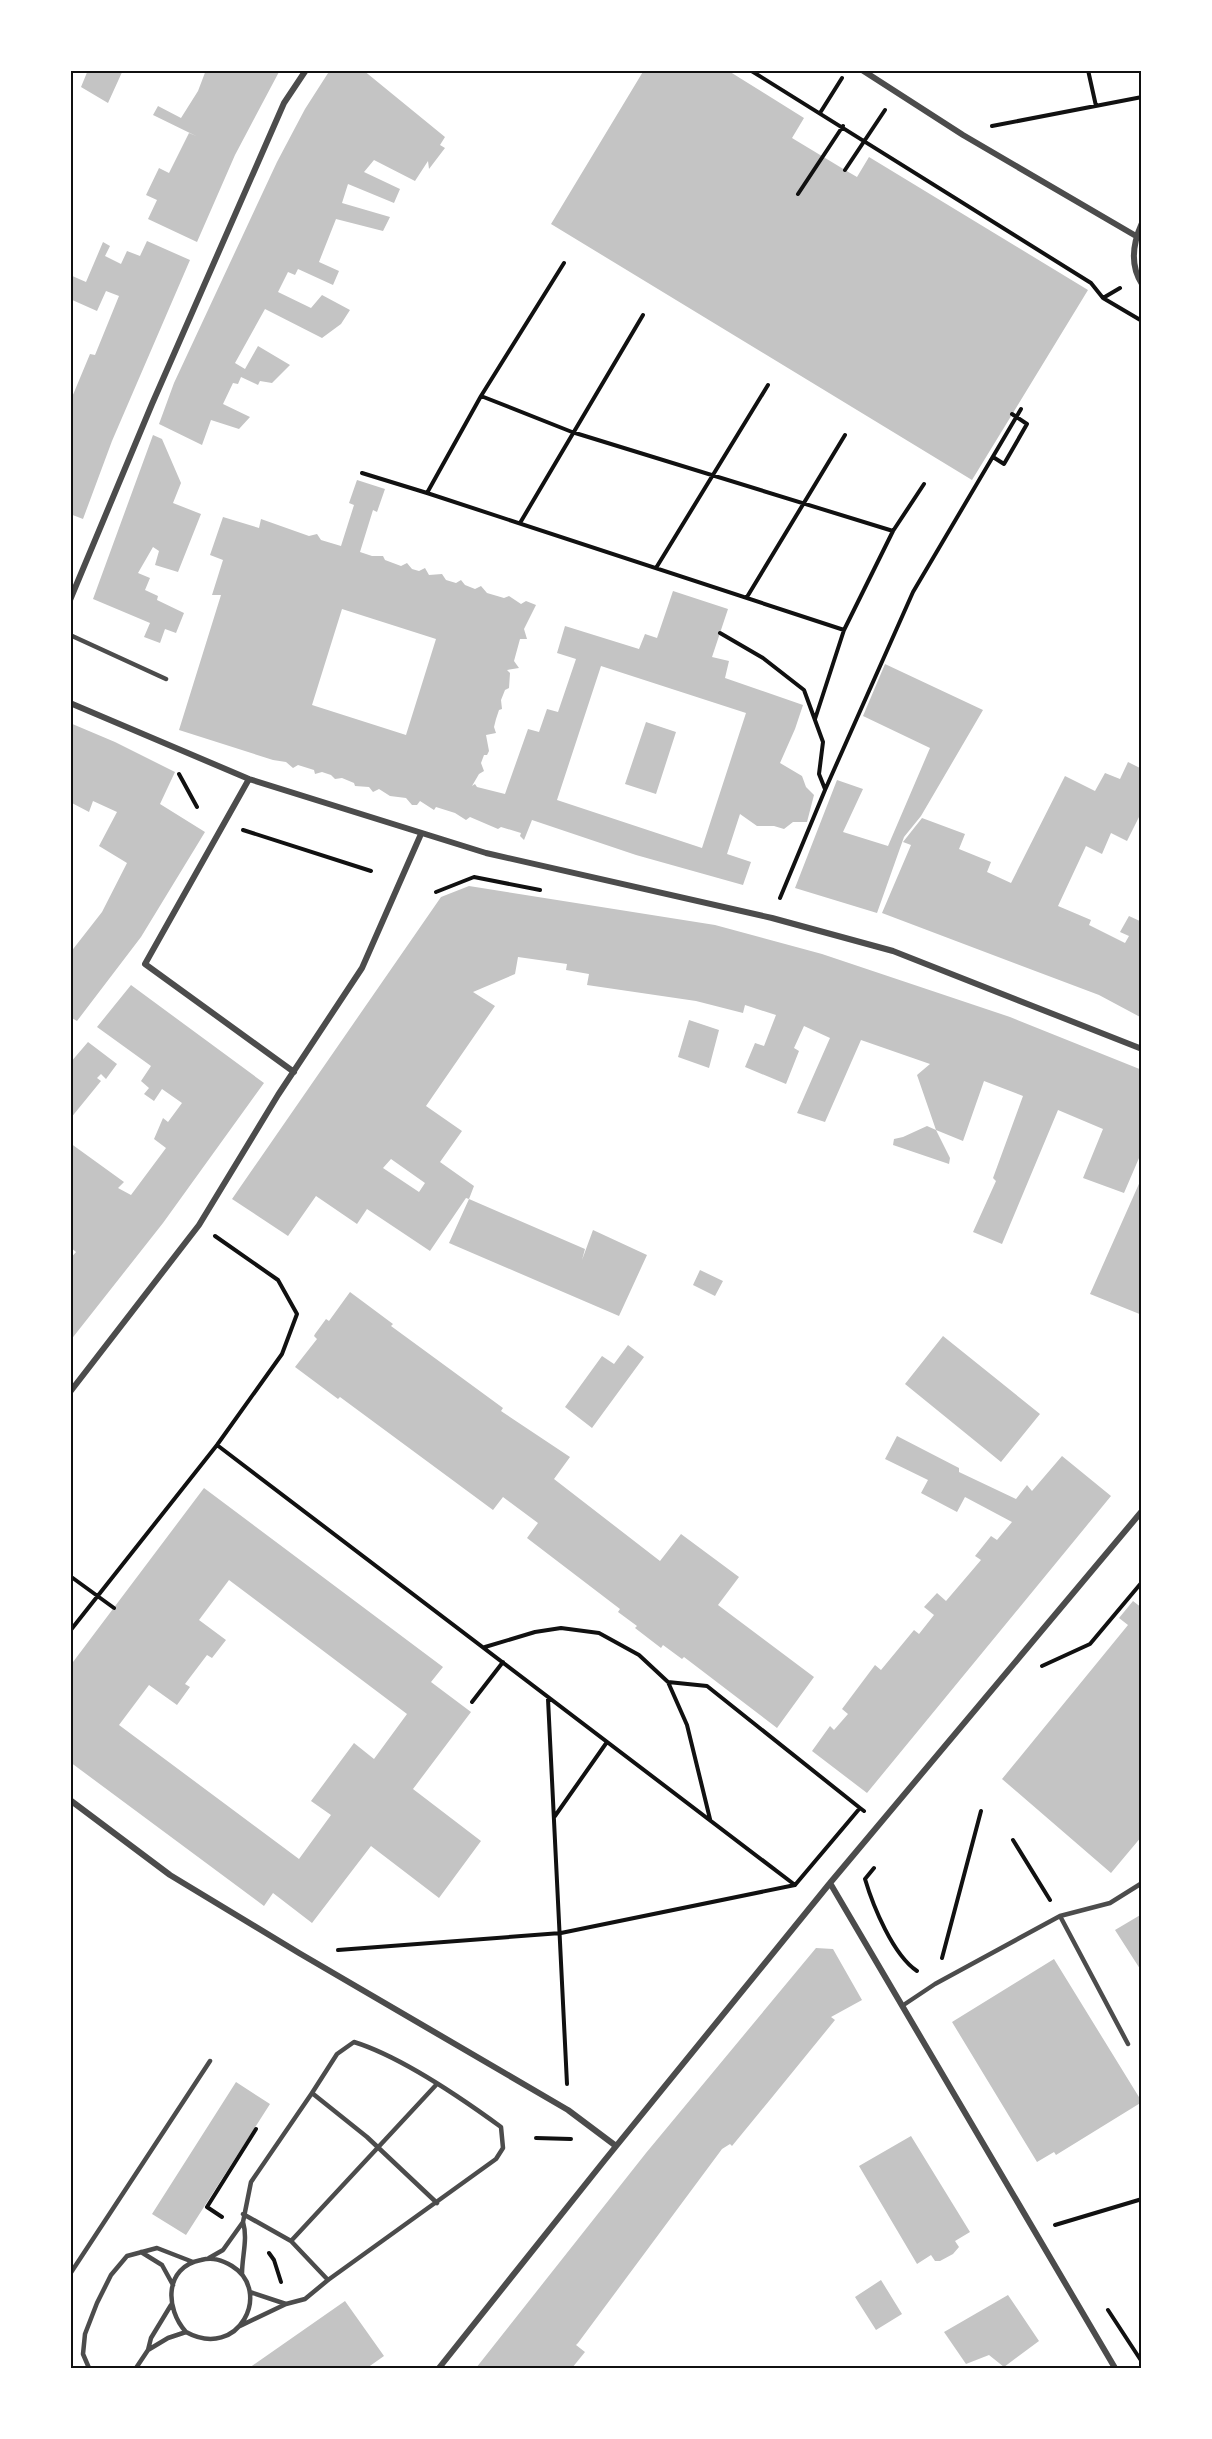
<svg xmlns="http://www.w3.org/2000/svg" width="1212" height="2439" viewBox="0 0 1212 2439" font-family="'Noto Sans',sans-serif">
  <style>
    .building { fill: #c4c4c4; fill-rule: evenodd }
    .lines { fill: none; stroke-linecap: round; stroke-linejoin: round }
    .path { stroke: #111; stroke-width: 4 }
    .service { stroke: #4c4c4c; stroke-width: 4.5 }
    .minor { stroke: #4c4c4c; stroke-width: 6 }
    .neatline { fill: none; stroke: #111; stroke-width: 2 }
  </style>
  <rect width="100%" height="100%" fill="#fff"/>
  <!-- building -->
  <path class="building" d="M 88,70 L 123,70 L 108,103 L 81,87 Z
    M 206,70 L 280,70 L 235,155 L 197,242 L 148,219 L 157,200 L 146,195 L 159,168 L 169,173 L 189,133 L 196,136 L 153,115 L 158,106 L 181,118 L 198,91 Z
    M 330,70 L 363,70 L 445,137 L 440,145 L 445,148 L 429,169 L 428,161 L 415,181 L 374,160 L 364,172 L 400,189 L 394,203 L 348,184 L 342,203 L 390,217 L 383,231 L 336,219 L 319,262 L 339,271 L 333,285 L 298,269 L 295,275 L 288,272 L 278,292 L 311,308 L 322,295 L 350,310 L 341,324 L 322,338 L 265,309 L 235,363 L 245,369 L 258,346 L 290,365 L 272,383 L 260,381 L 258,385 L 241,377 L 238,384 L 233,383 L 223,404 L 250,417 L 239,429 L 211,420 L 202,445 L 159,424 L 174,383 L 277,162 L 305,109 Z
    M 644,70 L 727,70 L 804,118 L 792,138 L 845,170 L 857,177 L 869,157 L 1088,290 L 972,480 L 551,224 Z
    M 147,241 L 190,260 L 112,441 L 83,519 L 70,514 L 70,402 L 90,354 L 95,355 L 119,296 L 106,291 L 97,311 L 70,299 L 70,275 L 86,282 L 103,242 L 110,246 L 105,256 L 121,264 L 127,251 L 140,256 Z
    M 153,435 L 162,439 L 181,483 L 173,503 L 201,514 L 178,572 L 155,565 L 159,551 L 153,547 L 138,573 L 150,578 L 145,590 L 158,596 L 157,600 L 184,613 L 176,633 L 165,629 L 160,643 L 144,637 L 150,623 L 93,599 Z
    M 357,480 L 385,489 L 377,512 L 373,510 L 360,552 L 372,556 L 383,556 L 385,560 L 401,566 L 407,563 L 412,569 L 419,571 L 425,568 L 429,575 L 442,574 L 446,580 L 456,583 L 461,580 L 465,585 L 475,589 L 481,586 L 487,593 L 504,598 L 509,596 L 521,604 L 526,601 L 536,605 L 524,629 L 527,639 L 520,639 L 514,661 L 519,668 L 507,670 L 510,673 L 509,688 L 505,690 L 501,700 L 502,709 L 499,710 L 496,719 L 494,727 L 496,733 L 486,735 L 489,751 L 487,755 L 484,755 L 481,763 L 484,771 L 479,774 L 472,786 L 475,784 L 477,787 L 505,794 L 528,729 L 539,732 L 547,709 L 558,712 L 576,659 L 557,653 L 565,626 L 639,649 L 645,634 L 657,638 L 673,591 L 728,609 L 712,657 L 729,661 L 725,678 L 803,705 L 795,729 L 780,763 L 802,776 L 806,787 L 814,795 L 807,822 L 793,822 L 784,829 L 774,826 L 757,826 L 740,814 L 727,854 L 751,862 L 743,885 L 636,855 L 532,820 L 524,840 L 520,836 L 521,833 L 501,827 L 498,829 L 470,817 L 466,820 L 455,813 L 436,807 L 434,810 L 420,801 L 417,805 L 412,805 L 406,798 L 390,796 L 379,789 L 373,792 L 369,787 L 355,786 L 354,783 L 342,778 L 335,779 L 331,775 L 322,772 L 315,774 L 314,770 L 298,765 L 293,768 L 286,762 L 273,760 L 179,730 L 221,595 L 212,595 L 223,560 L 210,555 L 223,517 L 259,528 L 261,519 L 309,536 L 317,534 L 321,540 L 341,546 L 354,505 L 349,503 ZM 342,609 L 436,639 L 406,735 L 312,705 ZM 601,666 L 746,713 L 702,848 L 557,800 Z
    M 885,664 L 983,710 L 921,816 L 904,837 L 877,913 L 795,888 L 837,780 L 863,789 L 843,832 L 888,846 L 930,748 L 863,716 Z
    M 646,722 L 676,732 L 656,794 L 625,784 Z
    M 70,723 L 115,742 L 175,772 L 160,804 L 205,832 L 141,937 L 77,1021 L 70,1017 L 70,953 L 102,912 L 127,863 L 99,846 L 117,812 L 93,801 L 89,812 L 70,802 Z
    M 1128,762 L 1142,769 L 1142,811 L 1127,841 L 1111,833 L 1102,854 L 1086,846 L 1058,906 L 1091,920 L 1089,925 L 1125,943 L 1129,936 L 1120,932 L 1129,916 L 1142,922 L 1142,1018 L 1099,995 L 882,913 L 911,845 L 903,842 L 922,818 L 965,834 L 959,849 L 991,862 L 987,872 L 1011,883 L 1065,776 L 1095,791 L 1105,773 L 1120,779 Z
    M 469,886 L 715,925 L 822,954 L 1010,1017 L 1142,1070 L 1142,1151 L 1124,1193 L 1083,1178 L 1103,1129 L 1058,1110 L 1002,1244 L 973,1232 L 996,1181 L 993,1178 L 1023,1096 L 984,1081 L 963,1141 L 936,1130 L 950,1158 L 949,1164 L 893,1145 L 894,1139 L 903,1137 L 927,1126 L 936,1130 L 917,1075 L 930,1064 L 861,1040 L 825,1122 L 797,1113 L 830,1038 L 804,1026 L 794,1048 L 799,1051 L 786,1084 L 745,1067 L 755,1043 L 764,1046 L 776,1015 L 745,1005 L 743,1013 L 696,1001 L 587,985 L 589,974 L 566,970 L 567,964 L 518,957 L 515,974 L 473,992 L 495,1006 L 426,1106 L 462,1131 L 440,1162 L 474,1186 L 469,1199 L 466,1198 L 430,1251 L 367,1209 L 357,1224 L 316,1196 L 288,1236 L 232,1199 L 441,897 ZM 391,1159 L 425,1183 L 419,1192 L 383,1168 Z
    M 131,985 L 264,1083 L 163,1223 L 70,1341 L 70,1259 L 76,1252 L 70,1247 L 70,1143 L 124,1182 L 118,1188 L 131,1195 L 166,1148 L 154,1139 L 163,1118 L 168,1122 L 182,1103 L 162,1089 L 154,1101 L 144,1094 L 149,1088 L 141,1081 L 151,1066 L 97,1027 Z
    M 689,1020 L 719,1030 L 709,1068 L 678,1057 Z
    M 88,1042 L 117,1064 L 106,1079 L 101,1074 L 97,1078 L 101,1081 L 70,1119 L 70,1063 Z
    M 1142,1177 L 1142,1315 L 1090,1294 Z
    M 469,1199 L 585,1249 L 582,1260 L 593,1230 L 647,1255 L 619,1316 L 449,1243 Z
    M 700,1270 L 723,1281 L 715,1296 L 693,1285 Z
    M 350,1292 L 393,1324 L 391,1326 L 503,1408 L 501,1411 L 570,1457 L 554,1479 L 660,1561 L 681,1534 L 739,1577 L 718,1605 L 814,1677 L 777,1728 L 684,1657 L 682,1659 L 663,1645 L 661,1648 L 635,1628 L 637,1626 L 618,1612 L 620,1609 L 527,1538 L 538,1523 L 503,1497 L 493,1510 L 340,1397 L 338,1399 L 295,1367 L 317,1339 L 314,1336 L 315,1334 L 326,1319 L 329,1321 Z
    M 943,1336 L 1040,1414 L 1001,1462 L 905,1384 Z
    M 628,1345 L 644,1357 L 592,1428 L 565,1407 L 602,1356 L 614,1364 Z
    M 897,1436 L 959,1468 L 959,1472 L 1016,1499 L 1027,1485 L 1032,1491 L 1062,1456 L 1111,1496 L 867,1793 L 812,1751 L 830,1726 L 834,1730 L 848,1714 L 842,1709 L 875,1665 L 881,1670 L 914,1630 L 919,1634 L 934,1615 L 924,1607 L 937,1593 L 946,1601 L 981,1560 L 975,1556 L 991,1536 L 997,1540 L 1012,1522 L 965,1497 L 957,1512 L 921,1493 L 928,1480 L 885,1459 Z
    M 204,1488 L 443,1667 L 431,1682 L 471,1712 L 413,1789 L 481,1841 L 439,1898 L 371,1846 L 312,1923 L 273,1893 L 264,1906 L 70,1762 L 70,1666 ZM 229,1580 L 407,1714 L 374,1759 L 354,1743 L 311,1801 L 331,1815 L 299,1859 L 119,1725 L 149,1685 L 177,1705 L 190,1687 L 185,1684 L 207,1655 L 212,1658 L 226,1640 L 199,1620 Z
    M 1133,1601 L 1142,1608 L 1142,1836 L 1111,1873 L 1002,1779 L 1128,1625 L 1119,1618 Z
    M 1142,1914 L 1142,1972 L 1115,1930 Z
    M 816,1948 L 833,1949 L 862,2000 L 831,2017 L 835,2020 L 769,2101 L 732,2146 L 730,2144 L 722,2149 L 578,2343 L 576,2345 L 585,2352 L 572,2368 L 476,2368 L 646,2153 Z
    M 1054,1959 L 1142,2102 L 1056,2155 L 1054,2152 L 1037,2162 L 952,2022 Z
    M 236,2082 L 270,2104 L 186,2235 L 152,2214 Z
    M 911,2136 L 970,2232 L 955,2241 L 959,2247 L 953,2254 L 940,2261 L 935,2261 L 931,2255 L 917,2264 L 859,2166 Z
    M 881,2280 L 902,2314 L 876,2330 L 855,2297 Z
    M 1008,2295 L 1039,2341 L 1004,2367 L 989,2355 L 966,2364 L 944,2332 Z
    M 345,2301 L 384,2356 L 367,2368 L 249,2368 Z"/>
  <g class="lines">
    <!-- path -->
    <path class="path" d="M 750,70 L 1091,283 L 1103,298 L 1142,321
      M 1088,70 L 1096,106
      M 820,113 L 842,78
      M 992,126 L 1142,97
      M 845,170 L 885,110
      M 798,194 L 843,126
      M 1103,298 L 1120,288
      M 481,396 L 572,432 L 893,531
      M 993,457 L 1004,464 L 1027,424 L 1012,414
      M 362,473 L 427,493 L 844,630 L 815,719
      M 427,493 L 481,396 L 564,263
      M 520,523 L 643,315
      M 656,568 L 768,385
      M 747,597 L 845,435
      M 844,630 L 893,531 L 924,484
      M 720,633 L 763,658 L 804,690 L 823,742 L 819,774 L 825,789
      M 179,774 L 197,807
      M 243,830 L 371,871
      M 436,892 L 474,877 L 540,890
      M 780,898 L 825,790 L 913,592 L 1021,409
      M 217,1445 L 795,1885
      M 70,1576 L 114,1608
      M 70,1631 L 217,1445 L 282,1354 L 297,1314 L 278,1280 L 215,1236
      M 485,1647 L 535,1632 L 561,1628 L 599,1633 L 639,1655 L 668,1682 L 687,1725 L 710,1819
      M 1042,1666 L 1090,1644 L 1142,1582
      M 668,1682 L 707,1686 L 860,1808
      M 548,1699 L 567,2084
      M 472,1702 L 503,1662
      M 555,1816 L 607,1742
      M 1013,1840 L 1050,1900
      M 874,1868 L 865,1879 C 873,1906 893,1955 917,1971
      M 338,1950 L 561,1933 L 795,1885 L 860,1808 L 864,1811
      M 942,1958 L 981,1811
      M 536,2138 L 571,2139
      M 222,2217 L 207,2207 L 256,2129
      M 1055,2225 L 1142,2199
      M 269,2253 L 274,2260 L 281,2282
      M 1108,2310 L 1142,2362"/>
    <!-- service -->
    <path class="service" d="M 70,635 L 166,679
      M 1060,1916 L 1128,2044
      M 902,2006 L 935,1984 L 1060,1916 L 1110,1903 L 1142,1883
      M 312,2093 L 367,2137 L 437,2203
      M 243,2214 L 291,2241 L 328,2280
      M 291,2241 L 436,2085
      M 141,2252 L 162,2265 L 173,2285
      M 209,2258 L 223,2250 L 243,2222 L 251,2182 L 312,2093 L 337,2054 L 354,2042 C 402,2057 460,2097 501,2127 L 503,2148 L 496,2159 L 328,2280 L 305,2299 L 286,2304 L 240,2326
      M 70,2274 L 210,2061
      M 242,2274 C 242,2256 248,2239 243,2222
      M 250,2292 L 286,2304
      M 148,2350 L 168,2338 L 186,2332 C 239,2361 273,2291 232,2266 C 222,2260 213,2257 201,2260 C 164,2267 165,2309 186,2332
      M 89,2368 L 83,2354 L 85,2334 L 97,2303 L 111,2275 L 127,2256 L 157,2248 L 193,2262
      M 136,2368 L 148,2350 L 151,2338 L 171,2305"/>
    <!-- minor -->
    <path class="minor" d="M 862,70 L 963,135 L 1136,236
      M 1142,223 C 1133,243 1129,264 1142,284
      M 70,600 L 152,404 L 284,103 L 306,70
      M 70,703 L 249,779 L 486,853 L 772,918 L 893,951 L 1142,1049
      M 249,779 L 145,964 L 294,1072
      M 70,1392 L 199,1225 L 278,1095 L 362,968 L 421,834
      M 70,1800 L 170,1875 L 299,1953 L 568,2110 L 616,2146
      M 830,1883 L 1115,2368
      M 439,2368 L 604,2161 L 830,1883 L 1142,1511"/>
  </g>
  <!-- border -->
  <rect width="1212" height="2439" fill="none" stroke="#ffffff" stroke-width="144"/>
  <rect x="72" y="72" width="1068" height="2295" class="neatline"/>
</svg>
